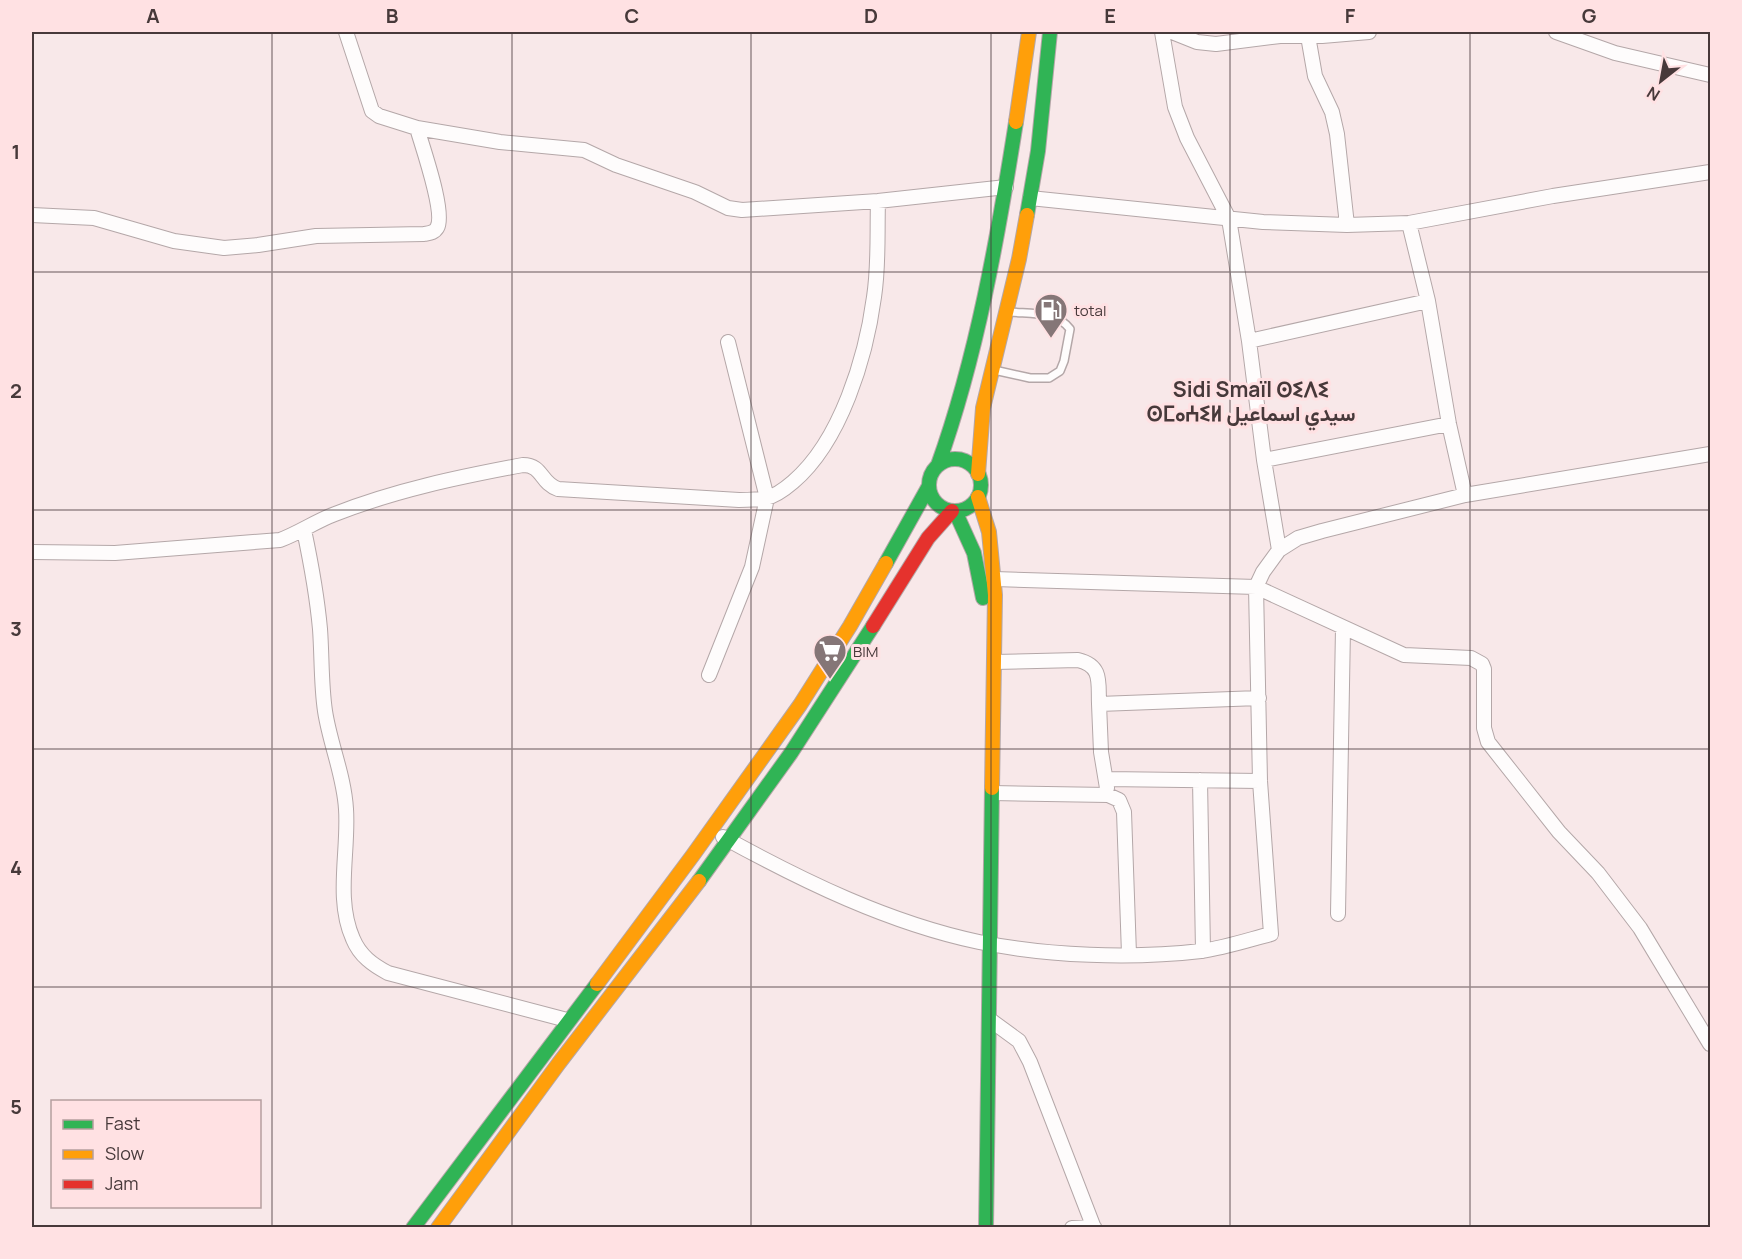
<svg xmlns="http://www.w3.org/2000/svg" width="1742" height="1259" viewBox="0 0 1742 1259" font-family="Manrope,Vazirmatn,'Noto Sans Tifinagh',sans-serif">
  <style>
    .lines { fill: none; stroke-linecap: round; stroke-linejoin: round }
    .lane-casing { stroke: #b4a7a8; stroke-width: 10 }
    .street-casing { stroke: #b4a7a8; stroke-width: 16 }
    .fast-casing { stroke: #b4a7a8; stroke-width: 16 }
    .slow-casing { stroke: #b4a7a8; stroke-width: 16 }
    .jam-casing { stroke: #b4a7a8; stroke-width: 16 }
    .lane { stroke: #fefcfc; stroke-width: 7 }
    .street { stroke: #fefcfc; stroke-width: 14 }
    .fast { stroke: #30b455; stroke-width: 14 }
    .slow { stroke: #ff9f0a; stroke-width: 14 }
    .jam { stroke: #e5322d; stroke-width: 14 }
    .grid { fill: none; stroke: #47393a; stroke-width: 1.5; stroke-opacity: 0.55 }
    .labels { text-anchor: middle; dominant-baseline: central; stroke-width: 6; stroke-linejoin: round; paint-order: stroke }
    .poi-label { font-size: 15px; fill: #47393a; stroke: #ffe1e3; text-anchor: start }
    .district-label { font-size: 21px; font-weight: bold; fill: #47393a; stroke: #ffe1e3 }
    .neatline { fill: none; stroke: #47393a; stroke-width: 2 }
    .grid-label { font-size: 20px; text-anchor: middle; font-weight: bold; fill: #47393a }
  </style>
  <rect width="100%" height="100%" fill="#f8e8e9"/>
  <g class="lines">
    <!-- lane casing -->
    <g class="lane-casing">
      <path id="lane" d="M 994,370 L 1030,378 L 1049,378 L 1060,371 L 1064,361 L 1070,329 C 1057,311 1030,314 1010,312"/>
    </g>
    <!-- street casing -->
    <g class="street-casing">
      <path id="street" d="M 346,32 L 372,111 L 379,116 L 417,128 L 500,142 L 584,150 L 616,165 L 695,192 L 728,208 L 742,210 L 878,201 L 1006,187
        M 1162,32 L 1175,107 L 1187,138 L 1229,219 L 1249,341
        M 1172,32 L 1197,42 L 1216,44 L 1280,36 L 1322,36 L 1369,32
        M 1556,32 L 1615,53 L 1710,75
        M 1308,36 L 1315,76 L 1332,112 L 1337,134 L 1347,225
        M 1030,198 L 1263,222 L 1347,225 L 1409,223 L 1553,196 L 1710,172
        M 32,215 L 94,218 L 174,241 L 224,248 L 258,245 L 316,236 L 424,234 C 429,233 434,233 437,228 C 446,213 422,146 417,128
        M 1409,223 L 1428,301 L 1449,424 L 1465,495
        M 1264,460 L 1449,424
        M 304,530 C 311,563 317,596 320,629 C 322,656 321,684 325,711 C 330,744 344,775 346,809 C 349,851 335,899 353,939 C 360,956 373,965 388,973 L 567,1020
        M 1279,550 L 1264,460 L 1249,341 L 1428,301
        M 32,552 L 115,553 L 280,540 C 299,533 316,521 335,514 C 396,490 459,477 523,465 C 543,465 540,483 558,489 L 739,500 C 748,500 758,500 766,498 C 776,496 786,488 793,482 C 841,441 866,357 874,297 C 879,265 877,233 878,201
        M 994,579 L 1256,587 L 1404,655 L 1471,658 L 1482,664 L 1484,669 L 1484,728 L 1488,742 L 1559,832 L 1598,873 L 1640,928 L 1710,1044
        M 994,662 L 1078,660 C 1103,666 1098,683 1099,704 L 1259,698
        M 709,675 L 752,567 L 767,498 L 728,342
        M 1099,704 L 1101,752 L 1107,788
        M 1106,779 L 1260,781
        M 1200,780 L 1203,951
        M 992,793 L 1108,795 L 1119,800 L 1124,812 L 1129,954
        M 723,837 C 803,881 889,923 979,942 C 1048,956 1131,959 1201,951 C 1224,948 1248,940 1271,934 L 1260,781 L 1256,587 L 1263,572 L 1279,550 L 1298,538 L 1322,531 L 1465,495 L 1710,454
        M 1338,914 L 1343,628
        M 989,1019 L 1019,1041 L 1030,1062 L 1094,1228
        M 1072,1228 L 1094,1227"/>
    </g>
    <!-- fast casing -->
    <g class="fast-casing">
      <path id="fast" d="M 1027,215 L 1038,151 L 1050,32
        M929 485a26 26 0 1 1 52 0a26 26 0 1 1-52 0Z
        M 938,465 C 977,356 998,236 1016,122
        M 955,511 L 974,553 L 983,598
        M 886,563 L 929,486
        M 699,881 L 791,753 L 873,626
        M 413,1228 L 597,984
        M 986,1228 L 992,788"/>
    </g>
    <!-- slow casing -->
    <g class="slow-casing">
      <path id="slow" d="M 1016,122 L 1029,32
        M 978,474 L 983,408 L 1019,259 L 1027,215
        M 978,497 L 989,532 L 995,595 L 992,788
        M 597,984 L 693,855 L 800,705 L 850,626 L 886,563
        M 438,1228 L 559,1063 L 699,881"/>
    </g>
    <!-- jam casing -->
    <g class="jam-casing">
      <path id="jam" d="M 873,626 L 928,538 L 952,511"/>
    </g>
    <!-- lane -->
    <use href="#lane" class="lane"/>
    <!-- street -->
    <use href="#street" class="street"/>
    <!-- fast -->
    <use href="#fast" class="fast"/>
    <!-- slow -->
    <use href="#slow" class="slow"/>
    <!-- jam -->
    <use href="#jam" class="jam"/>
  </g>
  <!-- grid -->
  <path class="grid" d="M 272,32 L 272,1228M 512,32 L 512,1228M 751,32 L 751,1228M 991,32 L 991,1228M 1230,32 L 1230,1228M 1470,32 L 1470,1228M 32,272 L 1710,272M 32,510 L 1710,510M 32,749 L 1710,749M 32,987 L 1710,987"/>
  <!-- icons -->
  <defs>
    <g id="fuel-pin" transform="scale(1.725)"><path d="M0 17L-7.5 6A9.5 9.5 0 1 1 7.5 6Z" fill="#857677" stroke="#ffe1e3"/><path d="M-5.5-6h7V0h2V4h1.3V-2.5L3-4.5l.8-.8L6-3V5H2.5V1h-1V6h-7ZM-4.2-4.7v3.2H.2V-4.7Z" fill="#fff"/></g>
    <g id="supermarket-pin" transform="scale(1.725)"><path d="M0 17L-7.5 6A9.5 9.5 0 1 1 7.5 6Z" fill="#857677" stroke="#ffe1e3"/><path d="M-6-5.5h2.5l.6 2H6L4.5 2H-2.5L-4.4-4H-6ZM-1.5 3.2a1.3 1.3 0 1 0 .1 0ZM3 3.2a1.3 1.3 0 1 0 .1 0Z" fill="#fff"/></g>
  </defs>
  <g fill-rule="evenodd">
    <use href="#fuel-pin" x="1051" y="310"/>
    <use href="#supermarket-pin" x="830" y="651"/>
  </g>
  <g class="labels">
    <!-- poi labels -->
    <g class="poi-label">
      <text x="1074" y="310">total</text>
      <text x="853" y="651">BIM</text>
    </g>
    <!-- district labels -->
    <g class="district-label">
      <text x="1251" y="389">Sidi Smaïl ⵙⵉⴷⵉ<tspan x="1251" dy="24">ⵙⵎⴰⵄⵉⵍ سيدي اسماعيل</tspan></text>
    </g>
  </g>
  <!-- border -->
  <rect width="1742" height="1259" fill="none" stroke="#ffe1e3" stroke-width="66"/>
  <!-- legend -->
  <rect x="51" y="1100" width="210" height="108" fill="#ffe1e3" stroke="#b59e9f" stroke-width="1.5"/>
  <rect x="63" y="1120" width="30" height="9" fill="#30b455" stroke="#b59e9f" stroke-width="1.5"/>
  <text x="105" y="1130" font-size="18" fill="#47393a">Fast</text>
  <rect x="63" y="1150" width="30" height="9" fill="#ff9f0a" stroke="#b59e9f" stroke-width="1.5"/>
  <text x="105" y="1160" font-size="18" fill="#47393a">Slow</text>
  <rect x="63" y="1180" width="30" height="9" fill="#e5322d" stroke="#b59e9f" stroke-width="1.5"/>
  <text x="105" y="1190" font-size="18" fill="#47393a">Jam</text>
  <!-- north arrow -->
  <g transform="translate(1661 81) rotate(211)" stroke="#ffe1e3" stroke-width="4.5" paint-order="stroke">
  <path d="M0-4.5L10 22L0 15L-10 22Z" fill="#47393a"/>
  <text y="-9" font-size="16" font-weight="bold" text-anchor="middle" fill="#47393a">N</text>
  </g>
  <rect x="33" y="33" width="1676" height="1193" class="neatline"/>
  <g class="grid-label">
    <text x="153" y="23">A</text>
    <text x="392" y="23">B</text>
    <text x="632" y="23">C</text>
    <text x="871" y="23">D</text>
    <text x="1110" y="23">E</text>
    <text x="1350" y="23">F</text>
    <text x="1589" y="23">G</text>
    <text x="16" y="159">1</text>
    <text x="16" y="398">2</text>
    <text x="16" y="636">3</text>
    <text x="16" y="875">4</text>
    <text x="16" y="1114">5</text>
  </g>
</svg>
